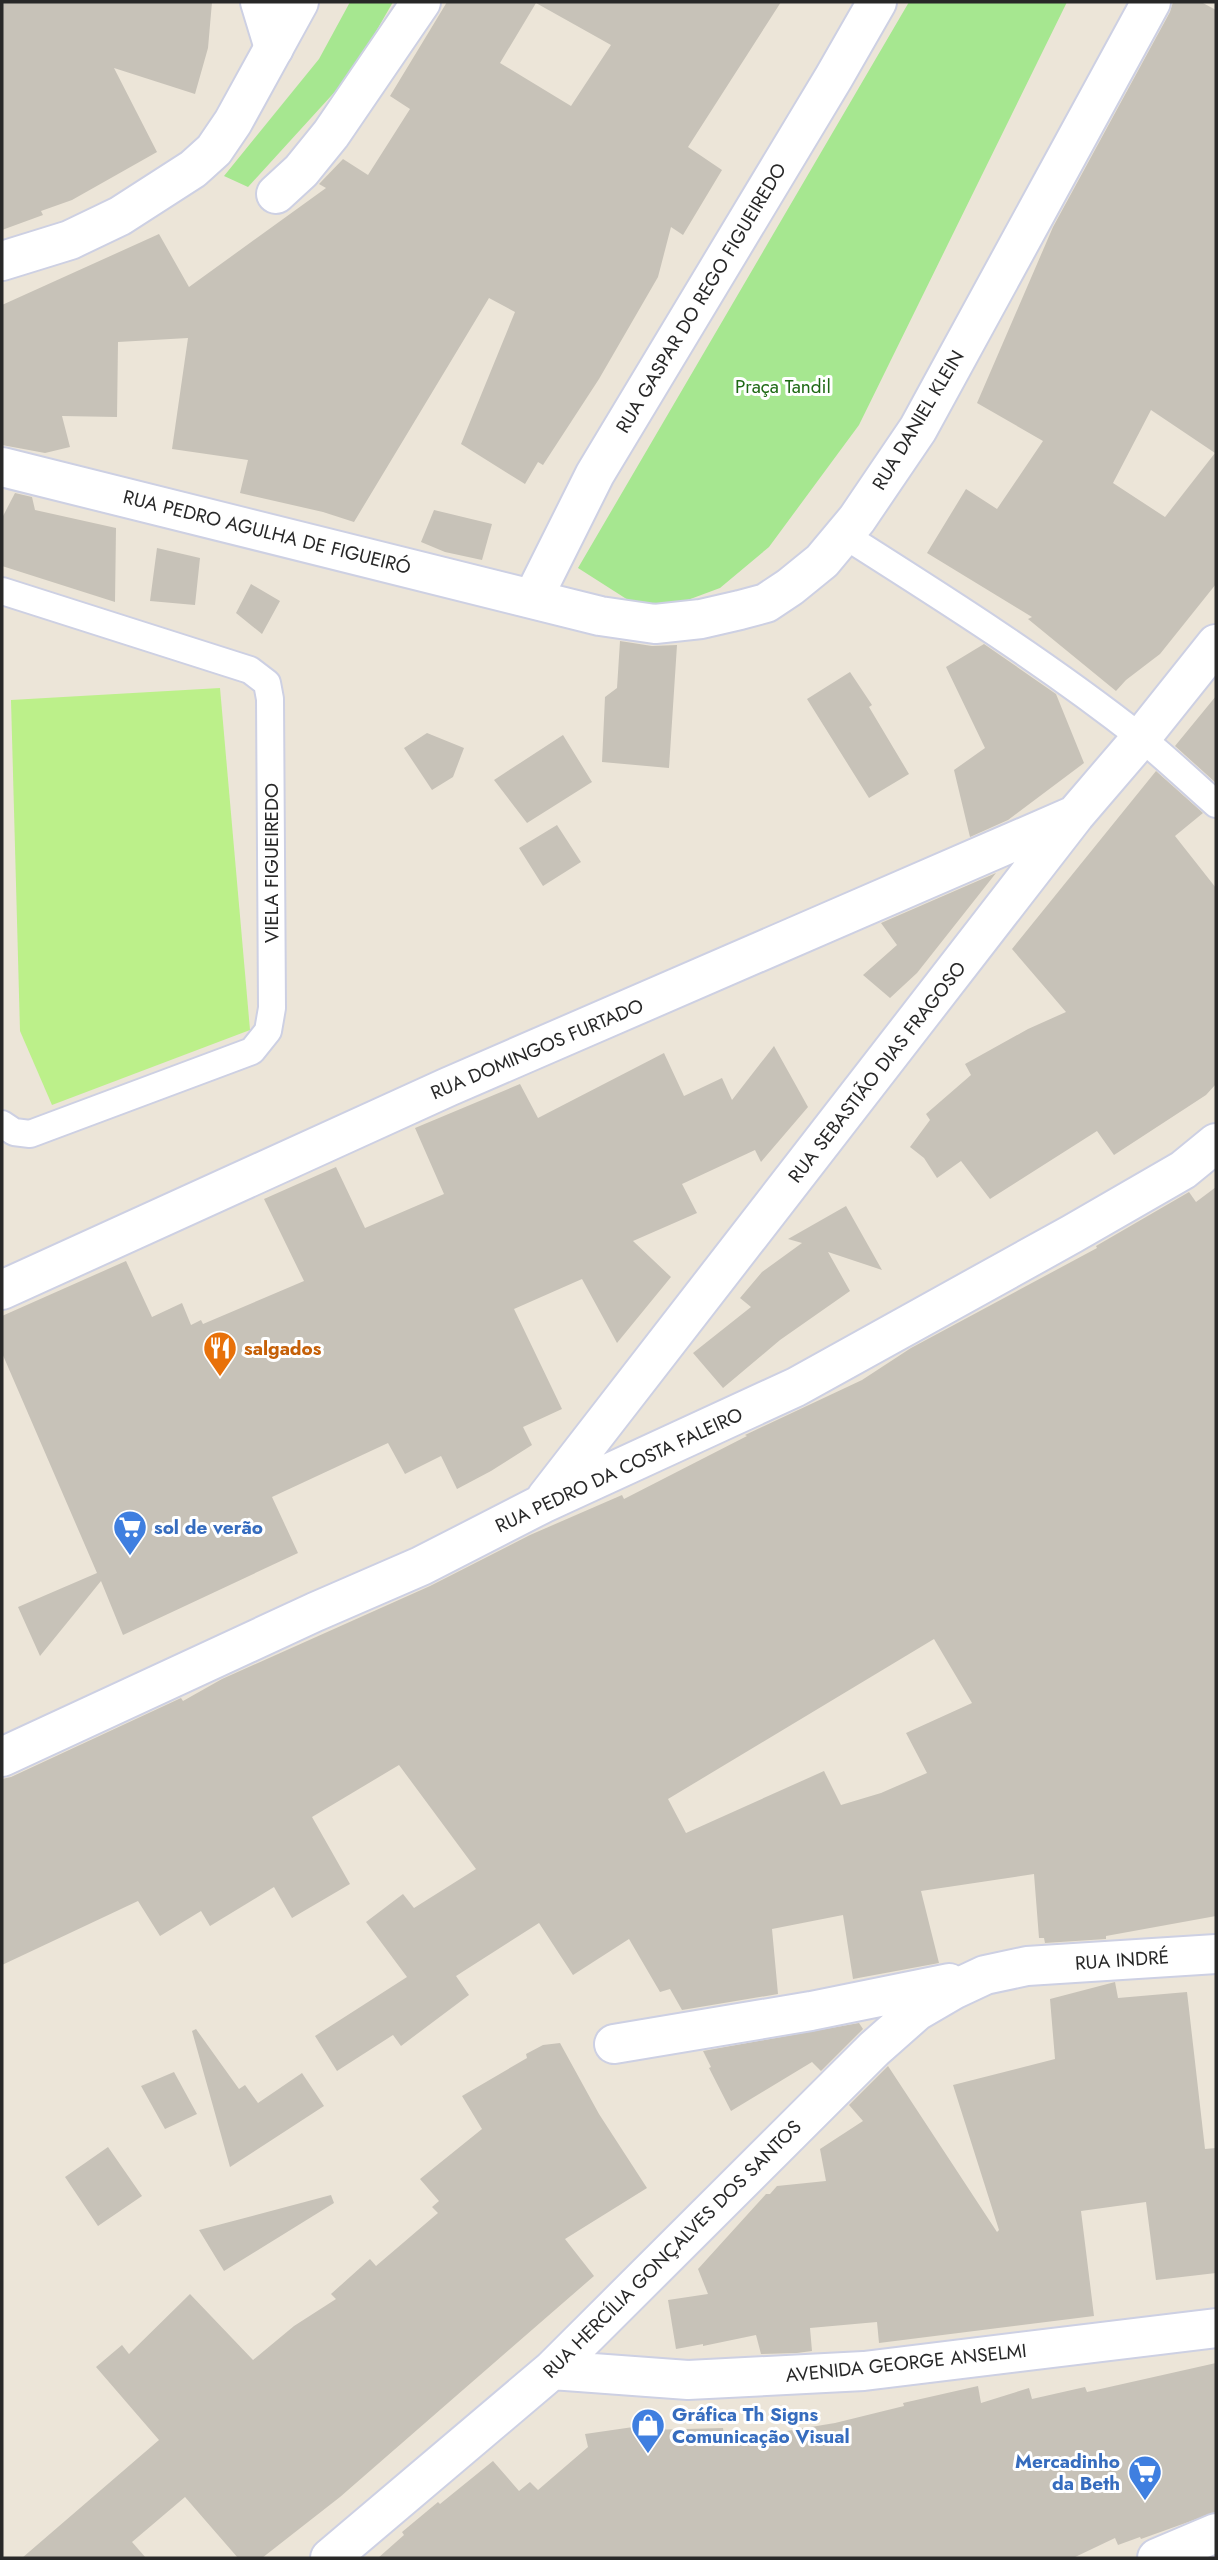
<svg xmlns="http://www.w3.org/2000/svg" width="1218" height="2560" viewBox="0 0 1218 2560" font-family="Jost,sans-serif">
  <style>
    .green { fill: #a6e790 }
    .pitch { fill: #bcf08a }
    .building { fill: #c7c2b8; fill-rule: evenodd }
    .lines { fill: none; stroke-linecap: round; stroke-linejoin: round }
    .service-casing { stroke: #cdd0e3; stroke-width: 30 }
    .minor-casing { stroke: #cdd0e3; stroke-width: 42 }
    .tertiary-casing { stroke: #cdd0e3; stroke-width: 42 }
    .service { stroke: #fff; stroke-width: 26 }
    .minor { stroke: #fff; stroke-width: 38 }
    .tertiary { stroke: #fff; stroke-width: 38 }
    .labels { text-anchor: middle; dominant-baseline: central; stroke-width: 6; stroke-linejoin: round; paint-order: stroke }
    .street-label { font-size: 19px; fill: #282828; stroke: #fff }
    .park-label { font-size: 19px; fill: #1e6914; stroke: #fff }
    .food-label { font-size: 19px; font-weight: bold; fill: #c56008; stroke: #fff; text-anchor: start }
    .shop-label { font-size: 19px; font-weight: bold; fill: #366cbe; stroke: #fff; text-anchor: start }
  </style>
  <rect width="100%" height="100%" fill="#ece5d8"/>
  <!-- green -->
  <path class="green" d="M 350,2 L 393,2 L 352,73 L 248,187 L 224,176 L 319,59 Z
    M 909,2 L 1067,2 L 859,425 L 769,547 L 720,588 L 650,614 L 578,568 Z"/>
  <!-- pitch -->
  <path class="pitch" d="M 220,688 L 250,1030 L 52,1105 L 20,1031 L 11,700 Z"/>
  <!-- building -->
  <path class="building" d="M 2,2 L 212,2 L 208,48 L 195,94 L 114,68 L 157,152 L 72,200 L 41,211 L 43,215 L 2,230 Z
    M 447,2 L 781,2 L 688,147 L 722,170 L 683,235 L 671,227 L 658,277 L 599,379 L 543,465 L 538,462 L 525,484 L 461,444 L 515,312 L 489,298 L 354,522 L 323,512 L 240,493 L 248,460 L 172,449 L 188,338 L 118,342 L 117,417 L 62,416 L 70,447 L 45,453 L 2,445 L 2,305 L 159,234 L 189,287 L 326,188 L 319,184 L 343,159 L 368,175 L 410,109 L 390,96 ZM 536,3 L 611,45 L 571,106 L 500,63 Z
    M 1173,2 L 1201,2 L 1216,10 L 1216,584 L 1160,654 L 1126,680 L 1116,691 L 1028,619 L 1032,617 L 927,553 L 966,489 L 997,509 L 1043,441 L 977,403 L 1053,227 L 1170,12 ZM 1151,410 L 1215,453 L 1165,517 L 1113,483 Z
    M 15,493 L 32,497 L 35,510 L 116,528 L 115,602 L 2,566 L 2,518 Z
    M 434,510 L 492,524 L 482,560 L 445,552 L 421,542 Z
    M 157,548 L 200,558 L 195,605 L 150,601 Z
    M 251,584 L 280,601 L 262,634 L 236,613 Z
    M 620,641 L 652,646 L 677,645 L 669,768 L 602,762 L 605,697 L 617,688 Z
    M 984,644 L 1056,694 L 1084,763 L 1008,820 L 970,837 L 954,770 L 985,748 L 946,667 Z
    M 850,672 L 872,705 L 869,707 L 909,774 L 869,798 L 807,699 Z
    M 1216,696 L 1216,783 L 1175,746 Z
    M 427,733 L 464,748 L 453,777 L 432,790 L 404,748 Z
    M 563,735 L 592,782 L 527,823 L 494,780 Z
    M 1156,771 L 1203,813 L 1175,836 L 1216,888 L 1216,1084 L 1206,1095 L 1114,1155 L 1097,1131 L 990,1199 L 961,1161 L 937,1178 L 924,1158 L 910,1147 L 930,1120 L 926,1114 L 971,1075 L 965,1064 L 1028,1029 L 1066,1012 L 1012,949 Z
    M 557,825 L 581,862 L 543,886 L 519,848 Z
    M 996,873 L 917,973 L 890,998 L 863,975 L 897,945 L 881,923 Z
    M 774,1046 L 808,1107 L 761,1162 L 755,1150 L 682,1184 L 697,1213 L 633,1241 L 671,1277 L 617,1343 L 582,1279 L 514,1309 L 562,1409 L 523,1427 L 532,1445 L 491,1471 L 457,1489 L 441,1456 L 405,1474 L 388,1443 L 272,1497 L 298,1553 L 123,1635 L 101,1581 L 40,1656 L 18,1607 L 97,1573 L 2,1353 L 2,1316 L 126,1261 L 152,1317 L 182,1303 L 191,1325 L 201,1320 L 203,1324 L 304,1281 L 264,1199 L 336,1167 L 365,1228 L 444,1194 L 415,1128 L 520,1084 L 538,1118 L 664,1053 L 684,1096 L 722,1078 L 732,1100 Z
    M 1216,1187 L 1216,1916 L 1106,1936 L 1106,1939 L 1045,1943 L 1044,1938 L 1039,1938 L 1034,1874 L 921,1891 L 939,1963 L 853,1979 L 843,1915 L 772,1929 L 778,1994 L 682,2010 L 670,1989 L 660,1992 L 629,1939 L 573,1975 L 539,1923 L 456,1976 L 469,1995 L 401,2046 L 393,2035 L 337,2071 L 315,2036 L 407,1977 L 366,1922 L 403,1894 L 414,1908 L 476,1869 L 399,1765 L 312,1817 L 350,1884 L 292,1918 L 274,1887 L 210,1926 L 201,1911 L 160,1936 L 138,1901 L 2,1965 L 2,1779 L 11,1777 L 181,1698 L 183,1701 L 222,1679 L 430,1586 L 530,1535 L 622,1495 L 624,1499 L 747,1436 L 745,1435 L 862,1380 L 911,1348 L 1097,1248 L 1096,1246 L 1189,1192 L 1196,1202 ZM 934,1639 L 972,1703 L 906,1733 L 927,1773 L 881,1793 L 841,1805 L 824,1771 L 686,1833 L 668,1799 Z
    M 846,1206 L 882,1270 L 828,1252 L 850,1291 L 780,1340 L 723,1388 L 693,1353 L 751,1307 L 740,1298 L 762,1272 L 802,1243 L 788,1239 Z
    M 1115,1982 L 1118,1998 L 1187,1992 L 1205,2149 L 1216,2148 L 1216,2273 L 1156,2280 L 1146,2202 L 1081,2211 L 1094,2316 L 879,2343 L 877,2322 L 810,2328 L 812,2351 L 797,2353 L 761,2354 L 756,2335 L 703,2346 L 703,2344 L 676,2349 L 668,2300 L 708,2294 L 698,2269 L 766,2194 L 770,2194 L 777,2186 L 826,2181 L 820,2149 L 863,2121 L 849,2105 L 888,2066 L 997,2232 L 999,2230 L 953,2085 L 1055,2059 L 1050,1999 Z
    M 859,2023 L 863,2029 L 821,2071 L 812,2062 L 731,2111 L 709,2068 L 711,2067 L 703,2051 Z
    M 196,2029 L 239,2089 L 245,2085 L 258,2103 L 302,2073 L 324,2106 L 230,2167 L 192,2031 Z
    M 560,2043 L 599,2114 L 647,2188 L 565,2239 L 594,2276 L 340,2497 L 262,2558 L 238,2558 L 185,2497 L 132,2542 L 146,2558 L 22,2558 L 159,2440 L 96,2367 L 122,2345 L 129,2354 L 190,2294 L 253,2360 L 294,2326 L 336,2299 L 331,2294 L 370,2259 L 376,2266 L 438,2213 L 432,2207 L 439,2201 L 420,2179 L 482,2129 L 462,2096 L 527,2058 L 526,2054 L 543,2045 Z
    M 174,2072 L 197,2114 L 165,2129 L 141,2086 Z
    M 108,2147 L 142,2196 L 98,2226 L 65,2177 Z
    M 331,2195 L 334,2203 L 224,2271 L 199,2230 Z
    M 1216,2363 L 1216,2512 L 1141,2539 L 1140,2537 L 1118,2545 L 1115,2538 L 1073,2558 L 378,2558 L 404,2535 L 402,2532 L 438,2502 L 440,2504 L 493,2461 L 519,2491 L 530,2482 L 538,2490 L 588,2447 L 585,2434 L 647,2425 L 648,2430 L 723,2428 L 725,2441 L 835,2423 L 904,2406 L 903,2403 L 978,2386 L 981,2403 L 1029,2388 L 1032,2399 L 1085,2387 L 1087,2392 Z"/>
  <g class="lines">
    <!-- service casing -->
    <g class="service-casing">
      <path id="service" d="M 844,535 C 945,599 1046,663 1140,737 C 1166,758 1191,782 1216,804
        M 2,591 L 250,670 L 267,683 L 270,699 L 272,1008 L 268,1031 L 252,1051 L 30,1134 L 14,1132 L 2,1124"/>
    </g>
    <!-- minor casing -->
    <g class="minor-casing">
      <path id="minor" d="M 260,2 L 274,48
        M 276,194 L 301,171 L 331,134 L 421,2
        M 2,467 L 600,616 L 655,624 L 701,619 L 740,610 L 766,603 L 790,587 L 822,561 L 857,519 L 918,429 L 1151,2
        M 533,598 L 595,474 L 834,77 L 877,2
        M 2,1290 L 448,1087 L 1075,815
        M 546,1498 L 1075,815 L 1141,738 L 1216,644
        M 2,1757 L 315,1612 L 421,1566 L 542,1504 L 796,1387 L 1072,1234 L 1183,1170 L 1216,1143
        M 614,2044 L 811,2011 L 949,1983
        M 552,2370 L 688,2380 L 864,2371 L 1216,2328
        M 330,2558 L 552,2370 L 874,2049 L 917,2011 L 953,1990 L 985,1975 L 1027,1966 L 1216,1954
        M 1157,2558 L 1216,2533"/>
    </g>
    <!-- tertiary casing -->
    <g class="tertiary-casing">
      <path id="tertiary" d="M 2,261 L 70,240 L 120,216 L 193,169 L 214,150 L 233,122 L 299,2"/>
    </g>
    <!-- service -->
    <use href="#service" class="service"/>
    <!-- minor -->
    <use href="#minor" class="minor"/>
    <!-- tertiary -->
    <use href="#tertiary" class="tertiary"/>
  </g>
  <!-- icons -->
  <defs>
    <g id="restaurant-pin" transform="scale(1.75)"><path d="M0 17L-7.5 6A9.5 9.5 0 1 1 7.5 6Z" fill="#e8710a" stroke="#fff"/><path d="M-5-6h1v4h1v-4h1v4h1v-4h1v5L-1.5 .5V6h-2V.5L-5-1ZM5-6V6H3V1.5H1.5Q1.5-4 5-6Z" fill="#fff"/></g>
    <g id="supermarket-pin" transform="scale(1.75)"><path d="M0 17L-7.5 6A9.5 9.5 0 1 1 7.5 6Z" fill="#3f7fe0" stroke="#fff"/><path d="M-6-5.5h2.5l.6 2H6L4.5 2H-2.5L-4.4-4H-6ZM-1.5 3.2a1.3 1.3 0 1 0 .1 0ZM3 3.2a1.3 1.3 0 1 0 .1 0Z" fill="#fff"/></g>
    <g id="shop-pin" transform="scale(1.75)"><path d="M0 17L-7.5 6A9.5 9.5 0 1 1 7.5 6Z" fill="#3f7fe0" stroke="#fff"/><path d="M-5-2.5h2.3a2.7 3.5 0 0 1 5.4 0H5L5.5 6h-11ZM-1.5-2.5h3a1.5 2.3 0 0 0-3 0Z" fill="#fff"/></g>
  </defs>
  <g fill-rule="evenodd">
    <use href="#restaurant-pin" x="220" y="1348"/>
    <use href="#supermarket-pin" x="130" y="1527"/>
    <use href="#shop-pin" x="648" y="2425"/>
    <use href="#supermarket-pin" x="1145" y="2472"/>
  </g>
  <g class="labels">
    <!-- street labels -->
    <g class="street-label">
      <text transform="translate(701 298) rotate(-59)">RUA GASPAR DO REGO FIGUEIREDO</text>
      <text transform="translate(918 420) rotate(-59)">RUA DANIEL KLEIN</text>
      <text transform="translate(267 532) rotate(14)">RUA PEDRO AGULHA DE FIGUEIRÓ</text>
      <text transform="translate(271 863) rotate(-90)">VIELA FIGUEIREDO</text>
      <text transform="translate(537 1049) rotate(-23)">RUA DOMINGOS FURTADO</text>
      <text transform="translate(877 1072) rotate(-52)">RUA SEBASTIÃO DIAS FRAGOSO</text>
      <text transform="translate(619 1470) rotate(-25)">RUA PEDRO DA COSTA FALEIRO</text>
      <text transform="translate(1122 1960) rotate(-4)">RUA INDRÉ</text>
      <text transform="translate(672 2249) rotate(-45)">RUA HERCÍLIA GONÇALVES DOS SANTOS</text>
      <text transform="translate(906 2363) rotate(-6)">AVENIDA GEORGE ANSELMI</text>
    </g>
    <!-- park labels -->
    <g class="park-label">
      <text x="783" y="386">Praça Tandil</text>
    </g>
    <!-- food labels -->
    <g class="food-label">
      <text x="244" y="1348">salgados</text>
    </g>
    <!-- shop labels -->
    <g class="shop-label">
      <text x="154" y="1527">sol de verão</text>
      <text x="672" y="2414">Gráfica Th Signs<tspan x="672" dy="22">Comunicação Visual</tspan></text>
      <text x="1120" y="2461" text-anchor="end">Mercadinho<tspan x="1120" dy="22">da Beth</tspan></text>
    </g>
  </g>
  <!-- border -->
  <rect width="1218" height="2560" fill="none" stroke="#282828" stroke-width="7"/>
</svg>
